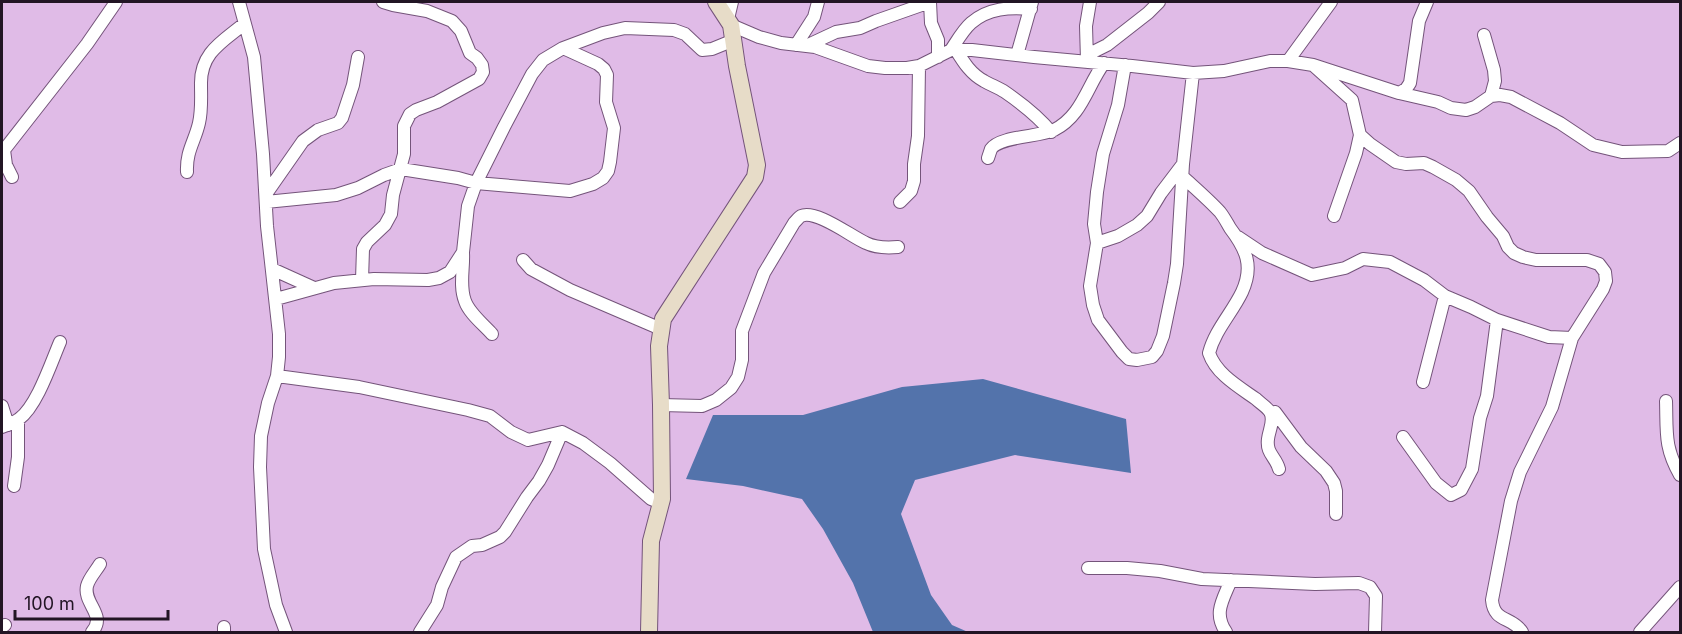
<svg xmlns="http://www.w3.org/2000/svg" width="1682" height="634" viewBox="0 0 1682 634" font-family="Inter,sans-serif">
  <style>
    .water { fill: #5373ab }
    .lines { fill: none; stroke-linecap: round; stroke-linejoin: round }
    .street-casing { stroke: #74547a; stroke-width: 14 }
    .secondary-casing { stroke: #74547a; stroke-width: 18 }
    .street { stroke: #fff; stroke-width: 12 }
    .secondary { stroke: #e7dcc8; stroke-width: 16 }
  </style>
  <rect width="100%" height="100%" fill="#e0bbe7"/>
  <!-- water -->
  <path class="water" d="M 983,379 L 1126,419 L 1131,473 L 1015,455 L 915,480 L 901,514 L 931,595 L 952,625 L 968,632 L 873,632 L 853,583 L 823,529 L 802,499 L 743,486 L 686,479 L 713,415 L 803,415 L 902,387 Z"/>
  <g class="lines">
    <!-- street casing -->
    <g class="street-casing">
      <path id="street" d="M 239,2 L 254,57 L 263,154 L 267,226 L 279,334 L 279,357 L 277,376 L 268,403 L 261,436 L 260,467 L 264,549 L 276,605 L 286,632
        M 930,2 L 931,23 L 938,40 L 938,57
        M 728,19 L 732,2
        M 731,25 L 759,37 L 781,43 L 815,47 L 868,66 L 885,68 L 907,68 L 919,66 L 951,50 L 972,50 L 1034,57 L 1132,66 L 1193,73 L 1224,71 L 1270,61 L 1288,61 L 1313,65 L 1399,93 L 1406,89 L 1410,83 L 1419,21 L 1427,2
        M 1484,35 L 1494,70 L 1495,81 L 1491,96
        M 796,45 L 814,17 L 818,2
        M 806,46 L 836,32 L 860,28 L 876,21 L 930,2
        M 951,50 C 957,41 963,30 971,23 C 988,8 1010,7 1031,9
        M 956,50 C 964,63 971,74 984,81 C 991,85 999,88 1005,92 C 1021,103 1038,116 1051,132
        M 1017,55 L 1032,2
        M 1087,55 L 1107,45 L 1148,13 L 1159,2
        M 1087,60 L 1086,26 L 1090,2
        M 1288,61 L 1331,2
        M 1125,65 L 1118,105 L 1103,154 L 1097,192 L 1094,224 L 1097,243 L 1090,286 L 1093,305 L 1098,320 L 1122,352 L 1129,359 L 1137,360 L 1152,357 L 1157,351 L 1163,336 L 1174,283 L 1177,264 L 1183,164 L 1193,73
        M 1313,65 L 1352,100 L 1360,135 L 1370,144 L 1396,162 L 1406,164 L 1424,163 L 1433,167 L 1456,180 L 1469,191 L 1487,217 L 1503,236 L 1508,247 L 1514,253 L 1523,257 L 1536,260 L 1587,260 L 1599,264 L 1605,272 L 1606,281 L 1603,289 L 1572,338 L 1552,407 L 1520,472 L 1511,501 L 1492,600 C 1494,623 1512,616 1522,632
        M 1399,93 L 1438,102 L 1451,108 L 1466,110 L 1475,107 L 1491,96 L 1500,95 L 1511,97 L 1560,123 L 1593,145 L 1622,152 L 1668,151 L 1680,143
        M 988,158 C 989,155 990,152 991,149 C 1000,136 1039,137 1054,130 C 1082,116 1087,86 1104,63
        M 187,172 C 186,151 195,141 199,123 C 202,110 201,98 201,85 C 200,53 222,42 244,24
        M 12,177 L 6,165 L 4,150 L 87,44 L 116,2
        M 1183,177 C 1195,188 1209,200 1220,212 C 1224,217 1227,223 1230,228 C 1246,249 1254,266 1242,292 C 1232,313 1215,330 1209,353 C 1216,374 1239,387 1256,399 C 1260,403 1267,407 1270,412 C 1275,420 1269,430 1268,439 C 1266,454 1276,457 1279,469
        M 266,194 L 303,141 L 318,130 L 338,123 L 342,118 L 353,85 L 358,57
        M 266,202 L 336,195 L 358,188 L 384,175 L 401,169 L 458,178 L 476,183 L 570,191 L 593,184 L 603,178 L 608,171 L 610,162 L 614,128 L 606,102 L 607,75 L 604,69 L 598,64 L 563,48
        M 900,202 L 911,191 L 914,181 L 914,164 L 918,136 L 919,66
        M 1334,216 L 1356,153 L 1360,135
        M 1238,237 L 1262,253 L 1312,275 L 1345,268 L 1363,259 L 1390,262 L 1424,280 L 1445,296 L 1471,307 L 1497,320 L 1549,337 L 1572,338
        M 1097,243 L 1118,236 L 1137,225 L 1147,216 L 1161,193 L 1183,164
        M 463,253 C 464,268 459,286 465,301 C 469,313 483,324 492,334
        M 523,260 L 531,269 L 570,290 L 661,329
        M 272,269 L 314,288
        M 362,280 L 363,249 L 367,242 L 385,225 L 391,214 L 393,195 L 404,154 L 404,126 L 410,114 L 416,110 L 437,102 L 479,79 L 483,72 L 482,65 L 477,58 L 470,53 L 461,31 L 452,21 L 427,11 L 393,5 L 383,2
        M 276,299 L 334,283 L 374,279 L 428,280 L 439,278 L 450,272 L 463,252 L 468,206 L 476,183 L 504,127 L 532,74 L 543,60 L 563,48 L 603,33 L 625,28 L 674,30 L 685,34 L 702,50 L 712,49 L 734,40
        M 277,376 L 359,387 L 468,410 L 490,416 L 511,432 L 528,440 L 562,432 L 583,443 L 610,463 L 651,499 L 661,503
        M 1423,382 L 1445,296
        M 1666,401 C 1667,432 1664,447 1680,475
        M 661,405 L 702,406 L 716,400 L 731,388 L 738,377 L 742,360 L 742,331 L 764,273 L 794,223 C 796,221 799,217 801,216 C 816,209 852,237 866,243 C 876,248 887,248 898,247
        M 2,406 L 8,425
        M 1275,412 L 1301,447 L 1326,471 L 1334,483 L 1336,491 L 1336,514
        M 2,427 C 7,425 14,423 19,419 C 37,406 51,363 60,342
        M 1403,437 L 1436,483 L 1451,495 L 1461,490 L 1472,469 L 1480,418 L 1487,396 L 1497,320
        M 14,486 L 18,457 L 18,420
        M 1088,568 L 1127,568 L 1160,571 L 1202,579 L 1315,584 L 1359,583 L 1370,587 L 1376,596 L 1375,632
        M 2,627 L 5,625
        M 224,627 L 224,632
        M 92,632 C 107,615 83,604 87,586 C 89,578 96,571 100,564
        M 420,632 L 437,605 L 442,587 L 456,557 L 472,546 L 482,545 L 500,537 L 505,532 L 527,497 L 539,481 L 548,465 L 562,432
        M 1226,632 C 1213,613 1223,600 1231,580
        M 1640,632 L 1680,587"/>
    </g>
    <!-- secondary casing -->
    <g class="secondary-casing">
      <path id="secondary" d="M 649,632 L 651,541 L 662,499 L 661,405 L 659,346 L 663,319 L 755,177 L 757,165 L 737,66 L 731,25 L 716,2"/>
    </g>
    <!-- street -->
    <use href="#street" class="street"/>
    <!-- secondary -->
    <use href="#secondary" class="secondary"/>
  </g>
  <!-- border -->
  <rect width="1682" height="634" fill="none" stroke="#221524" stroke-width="6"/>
  <!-- scale -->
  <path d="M15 610v9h153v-9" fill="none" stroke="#221524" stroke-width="3"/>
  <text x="24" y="610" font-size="18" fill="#221524" stroke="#e0bbe7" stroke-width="4.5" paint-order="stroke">100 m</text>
</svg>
